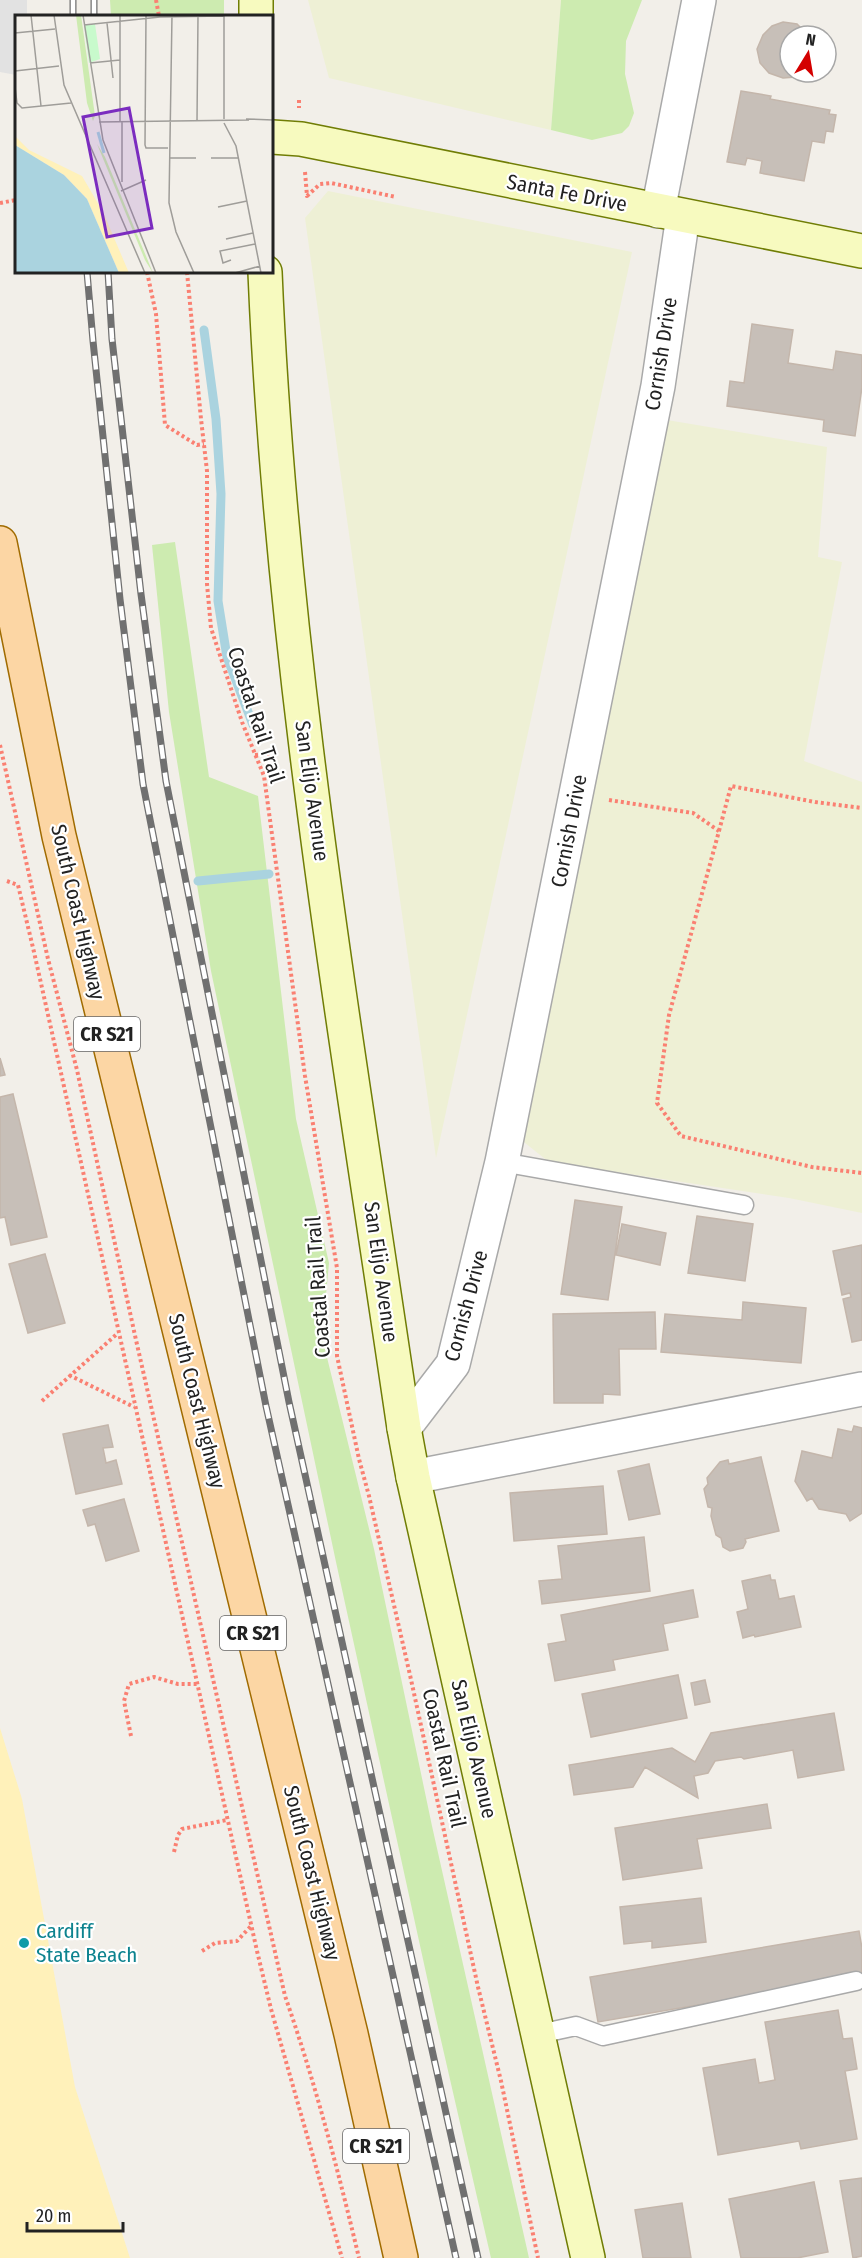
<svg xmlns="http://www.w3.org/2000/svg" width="862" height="2258" viewBox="0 0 862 2258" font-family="'Fira Sans Condensed',sans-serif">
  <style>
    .farmland { fill: #eef0d5 }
    .grass { fill: #cdebb0 }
    .sand { fill: #fff1ba }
    .parking { fill: #e2e2e2 }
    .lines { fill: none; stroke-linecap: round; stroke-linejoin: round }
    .stream { stroke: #aad3df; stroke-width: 9 }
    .building { fill: #c7bfb8; stroke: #c4b6ab; stroke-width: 1.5 }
    .service-casing { stroke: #a9a9a9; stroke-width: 21 }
    .minor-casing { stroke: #a9a9a9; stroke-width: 36 }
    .tertiary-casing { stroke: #a9a9a9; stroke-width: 36 }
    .secondary-casing { stroke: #707d05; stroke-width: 36 }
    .primary-casing { stroke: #a06b00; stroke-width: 36 }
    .path { stroke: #fa8072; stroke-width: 4; stroke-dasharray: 3 3; stroke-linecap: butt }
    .service { stroke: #fff; stroke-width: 18 }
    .minor { stroke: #fff; stroke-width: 33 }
    .tertiary { stroke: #fff; stroke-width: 33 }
    .secondary { stroke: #f7fabf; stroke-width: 33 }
    .primary { stroke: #fcd6a4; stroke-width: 33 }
    .rail-casing { stroke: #707070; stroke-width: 7 }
    .rail { stroke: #fff; stroke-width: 4.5; stroke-dasharray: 14; stroke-linecap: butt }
    .culture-dot { fill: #0f9aa8; stroke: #fff; stroke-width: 2 }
    .labels { text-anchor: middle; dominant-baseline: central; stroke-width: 4.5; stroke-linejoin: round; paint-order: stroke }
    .shield { fill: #fff; stroke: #646464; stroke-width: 1.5 }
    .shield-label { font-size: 20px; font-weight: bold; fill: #222 }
    .street-label { font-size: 21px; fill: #222; stroke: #fff }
    .culture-label { font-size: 21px; fill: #0d838f; stroke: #fff; text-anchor: start }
    .inset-river { fill: none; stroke: #aad3df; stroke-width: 3 }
    .inset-road { fill: none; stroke: #9f9d99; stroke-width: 1.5 }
    .view { fill: #7b2cbf; fill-opacity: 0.15; stroke: #7b2cbf; stroke-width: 3 }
    .inset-edge { fill: none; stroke: #222; stroke-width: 3 }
  </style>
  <rect width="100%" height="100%" fill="#f2efe9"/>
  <!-- farmland -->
  <path class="farmland" d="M 308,0 L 561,0 L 551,130 L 329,78 Z
    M 328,191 L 632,252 L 436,1158 L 305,218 Z
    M 667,420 L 827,447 L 818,557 L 842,562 L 804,761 L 862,782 L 862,1213 L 789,1198 L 549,1162 L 520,1139 Z"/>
  <!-- grass -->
  <path class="grass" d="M 110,0 L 224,0 L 224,16 L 111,16 Z
    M 561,0 L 642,0 L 626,41 L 625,74 L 634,113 L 629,126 L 622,133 L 592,140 L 551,130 Z
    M 175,542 L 209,777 L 258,796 L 296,1119 L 329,1263 L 322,1337 L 374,1549 L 432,1826 L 529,2258 L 491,2258 L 435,2014 L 336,1562 L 211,971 L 169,712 L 152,545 Z"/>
  <!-- sand -->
  <path class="sand" d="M 0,1728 L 22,1799 L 75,2087 L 130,2258 L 0,2258 Z"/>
  <!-- parking -->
  <path class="parking" d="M 0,0 L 27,0 L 27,16 L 16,16 L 16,75 L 0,72 Z"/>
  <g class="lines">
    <!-- stream -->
    <path class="stream" d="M 204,330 L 216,419 L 221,494 L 218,601 L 227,657 L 253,725
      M 198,881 L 269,874"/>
  </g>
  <!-- building -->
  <path class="building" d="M 783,22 L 797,24 L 809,36 L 790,36 L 790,72 L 804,72 L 796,77 L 783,78 L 769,73 L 760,63 L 757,49 L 763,35 L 772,26 Z
    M 741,91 L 771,96 L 770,99 L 830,110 L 829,114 L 836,115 L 833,132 L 826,131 L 824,143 L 812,141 L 804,181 L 760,173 L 762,161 L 747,158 L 745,165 L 727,162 Z
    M 752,324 L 793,330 L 788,363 L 833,370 L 836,351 L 862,355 L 862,387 L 855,436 L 823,431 L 824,420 L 727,406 L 730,381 L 744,383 Z
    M 0,1058 L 5,1075 L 0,1076 Z
    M 13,1094 L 47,1237 L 11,1245 L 5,1217 L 0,1218 L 0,1097 Z
    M 575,1200 L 622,1207 L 608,1300 L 561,1294 Z
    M 697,1216 L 753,1224 L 745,1281 L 688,1273 Z
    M 622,1224 L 666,1233 L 660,1265 L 616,1255 Z
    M 862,1245 L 862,1340 L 852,1342 L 843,1299 L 851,1297 L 850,1293 L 842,1295 L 833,1251 Z
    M 45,1254 L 65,1323 L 28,1333 L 9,1264 Z
    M 743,1302 L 806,1308 L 801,1363 L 661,1352 L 665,1314 L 742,1320 Z
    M 655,1312 L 656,1349 L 619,1349 L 620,1395 L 603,1394 L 603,1403 L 554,1403 L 553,1314 Z
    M 108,1425 L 113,1447 L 103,1448 L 106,1463 L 116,1460 L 122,1484 L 76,1494 L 63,1434 Z
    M 854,1426 L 862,1428 L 862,1513 L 850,1521 L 846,1514 L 819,1509 L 812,1498 L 807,1501 L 795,1481 L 802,1451 L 832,1458 L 838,1429 L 852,1432 Z
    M 761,1457 L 779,1531 L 745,1539 L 746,1542 L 743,1548 L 730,1551 L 723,1547 L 721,1538 L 716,1535 L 711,1516 L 712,1508 L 708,1507 L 704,1489 L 708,1484 L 707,1478 L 720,1462 L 728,1460 L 729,1464 Z
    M 649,1464 L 660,1514 L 629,1520 L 618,1471 Z
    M 603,1486 L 607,1534 L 514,1541 L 510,1493 Z
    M 124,1499 L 139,1551 L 106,1561 L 95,1524 L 88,1526 L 83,1510 Z
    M 644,1537 L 650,1591 L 542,1604 L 539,1581 L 562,1579 L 558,1546 Z
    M 770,1575 L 771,1580 L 775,1580 L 779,1599 L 794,1596 L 801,1627 L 755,1637 L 754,1635 L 743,1638 L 737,1612 L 748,1609 L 742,1581 Z
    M 693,1590 L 698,1617 L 663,1624 L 668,1650 L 613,1660 L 615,1670 L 555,1681 L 548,1644 L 566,1641 L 561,1615 Z
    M 678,1675 L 687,1718 L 591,1737 L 582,1694 Z
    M 705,1680 L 710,1702 L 695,1705 L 691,1683 Z
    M 834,1713 L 844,1770 L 798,1778 L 793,1750 L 744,1759 L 741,1757 L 715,1761 L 708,1773 L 694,1776 L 698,1798 L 645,1767 L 633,1787 L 574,1795 L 569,1765 L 672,1748 L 695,1762 L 711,1733 Z
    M 767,1804 L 771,1828 L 697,1839 L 702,1868 L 623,1880 L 615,1828 Z
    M 701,1898 L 706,1942 L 652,1948 L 652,1941 L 624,1944 L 620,1907 Z
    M 859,1931 L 862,1948 L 862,1977 L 598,2022 L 590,1977 Z
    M 838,2010 L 843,2039 L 852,2038 L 857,2069 L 845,2071 L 857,2139 L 801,2149 L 799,2141 L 718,2155 L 703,2068 L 755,2059 L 759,2083 L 775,2080 L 765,2022 Z
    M 862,2178 L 862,2256 L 853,2258 L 840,2181 Z
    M 814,2182 L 828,2252 L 797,2258 L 741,2258 L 729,2199 Z
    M 682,2203 L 691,2258 L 643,2258 L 635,2210 Z"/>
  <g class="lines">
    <!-- service casing -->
    <g class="service-casing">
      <path id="service" d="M 502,1162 L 744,1205
        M 539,2034 L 576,2026 L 603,2036 L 856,1981"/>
    </g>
    <!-- minor casing -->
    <g class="minor-casing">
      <path id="minor" d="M 404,1428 L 453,1364 L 502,1162 L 658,386 L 683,216
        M 413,1477 L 862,1389"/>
    </g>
    <!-- tertiary casing -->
    <g class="tertiary-casing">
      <path id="tertiary" d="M 658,211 L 699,0"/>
    </g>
    <!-- secondary casing -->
    <g class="secondary-casing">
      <path id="secondary" d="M 256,0 L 256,16
        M 272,137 L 301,139 L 862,251
        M 265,272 C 281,660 348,1044 404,1428 L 413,1477 L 588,2258"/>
    </g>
    <!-- primary casing -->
    <g class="primary-casing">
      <path id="primary" d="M 0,543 L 59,836 L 351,2034 L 401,2258"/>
    </g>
    <!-- path -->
    <path class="path" d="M 156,0 L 159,16
      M 299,100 L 299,108
      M 305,172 L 307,196 L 320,184 L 331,183 L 396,197
      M 0,203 L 16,200
      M 147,272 L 156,314 L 165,425 L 197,445 L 204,444
      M 187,272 L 201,419 L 207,471 L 207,584 L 211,628 L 242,722 L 264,776 L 305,1076 L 337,1268 L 337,1356 L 359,1459 L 369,1496 L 410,1675 L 478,1987 L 501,2081 L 538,2258
      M 0,745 L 48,959 L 77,1070 L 136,1340 L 285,1996 C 315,2082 338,2170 359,2258
      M 255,755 L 275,754
      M 609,800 L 693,813 L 719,831 L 669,1015 L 657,1103 L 681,1136 L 812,1167 L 862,1173
      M 719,831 L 731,786 L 815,802 L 862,808
      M 7,881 L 18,885 L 34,952 L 257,1951 L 271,2009 L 342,2258
      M 69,1375 L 134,1407
      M 42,1401 L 118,1333
      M 131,1736 L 124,1701 L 129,1684 L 154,1677 L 178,1684 L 197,1684
      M 174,1852 L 178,1835 L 182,1829 L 227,1820
      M 202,1951 L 215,1943 L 237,1941 L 251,1926"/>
    <!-- service -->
    <use href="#service" class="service"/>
    <!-- minor -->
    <use href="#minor" class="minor"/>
    <!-- tertiary -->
    <use href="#tertiary" class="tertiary"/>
    <!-- secondary -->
    <use href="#secondary" class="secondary"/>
    <!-- primary -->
    <use href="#primary" class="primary"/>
    <!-- rail casing -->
    <g class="rail-casing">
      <path id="rail" d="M 73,0 L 73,16
        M 94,0 L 94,16
        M 87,272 L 93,341 L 120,599 L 143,784 L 266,1406 L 456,2258
        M 108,272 L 112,339 L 141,594 L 166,781 L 289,1402 L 478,2258"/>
    </g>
    <!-- rail -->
    <use href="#rail" class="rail"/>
  </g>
  <!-- markers -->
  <circle class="culture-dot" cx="24" cy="1943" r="6"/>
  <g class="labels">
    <!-- shield labels -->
    <g class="shield">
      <rect x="74" y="1017" width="66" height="34" rx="4.5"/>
      <rect x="220" y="1616" width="66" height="34" rx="4.5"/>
      <rect x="343" y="2129" width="66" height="34" rx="4.5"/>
    </g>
    <g class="shield-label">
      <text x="107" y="1034">CR S21</text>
      <text x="253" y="1633">CR S21</text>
      <text x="376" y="2146">CR S21</text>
    </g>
    <!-- street labels -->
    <g class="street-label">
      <text transform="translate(567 193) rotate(11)">Santa Fe Drive</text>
      <text transform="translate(661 354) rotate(-81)">Cornish Drive</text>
      <text transform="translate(256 715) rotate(72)">Coastal Rail Trail</text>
      <text transform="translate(312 791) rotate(82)">San Elijo Avenue</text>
      <text transform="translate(569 831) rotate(-79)">Cornish Drive</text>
      <text transform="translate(78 912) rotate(77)">South Coast Highway</text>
      <text transform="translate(381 1272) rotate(82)">San Elijo Avenue</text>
      <text transform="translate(318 1287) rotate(-94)">Coastal Rail Trail</text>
      <text transform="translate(466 1306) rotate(-75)">Cornish Drive</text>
      <text transform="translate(197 1401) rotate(76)">South Coast Highway</text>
      <text transform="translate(474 1749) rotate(77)">San Elijo Avenue</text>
      <text transform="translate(444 1758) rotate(78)">Coastal Rail Trail</text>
      <text transform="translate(312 1873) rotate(76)">South Coast Highway</text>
    </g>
    <!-- culture labels -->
    <g class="culture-label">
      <text x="36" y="1931">Cardiff<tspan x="36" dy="24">State Beach</tspan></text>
    </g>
  </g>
  <!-- overview -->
  <g transform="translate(15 15)">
    <rect width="258" height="258" fill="#f2efe9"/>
    <path d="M 61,0 L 66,0 L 80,101 L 78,106 L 72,88 ZM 82,129 L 90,142 L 138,258 L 130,245 Z" fill="#cdebb0"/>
    <path d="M 0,121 L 14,135 L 67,161 L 88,197 L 114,258 L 104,258 L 72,184 L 49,160 L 0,130 Z" fill="#fff1ba"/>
    <path d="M 80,9 L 85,44 L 74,48 L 69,10 Z" fill="#c8facc"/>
    <path d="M 0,130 L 49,160 L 72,184 L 104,258 L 0,258 Z" fill="#aad3df"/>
    <path class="inset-river" d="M 83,117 L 89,138"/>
    <path class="inset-road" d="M 16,0 L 26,91M 39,0 L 49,70 L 130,258M 68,0 L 88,125 L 141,258M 105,0 L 105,106M 131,0 L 130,130 L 131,133 L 153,133M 157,0 L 154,188 L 161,217 L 179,258M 92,8 L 98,63M 69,10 L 145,2 L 209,1M 0,18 L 40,14M 75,48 L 105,45M 0,56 L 44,51M 0,72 L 2,88 L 7,93 L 56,88M 209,104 L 209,1M 231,104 L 258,105M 182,106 L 183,1M 84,107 L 234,105M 209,108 L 221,131 L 246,258M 154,143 L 181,143M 196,143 L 223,143M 107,167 L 107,106M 106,176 L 131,165M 203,192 L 232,186M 211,224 L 238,218M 216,245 L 208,248 L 205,236 L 240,229M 220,258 L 245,251"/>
    <path class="view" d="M 114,93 L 137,213 L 92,222 L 68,102 Z"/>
    <rect width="258" height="258" class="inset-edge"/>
  </g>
  <!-- north arrow -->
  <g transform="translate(808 54) rotate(11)"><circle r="28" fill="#ffffff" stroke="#a7a7a7" stroke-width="1.5"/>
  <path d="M0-4.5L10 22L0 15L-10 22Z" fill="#d40000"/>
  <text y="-9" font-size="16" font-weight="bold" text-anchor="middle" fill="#222222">N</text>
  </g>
  <!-- scale -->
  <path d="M27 2222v9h96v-9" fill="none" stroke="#222222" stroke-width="3"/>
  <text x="36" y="2222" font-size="18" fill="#222222" stroke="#ffffff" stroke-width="4.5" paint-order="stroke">20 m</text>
</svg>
